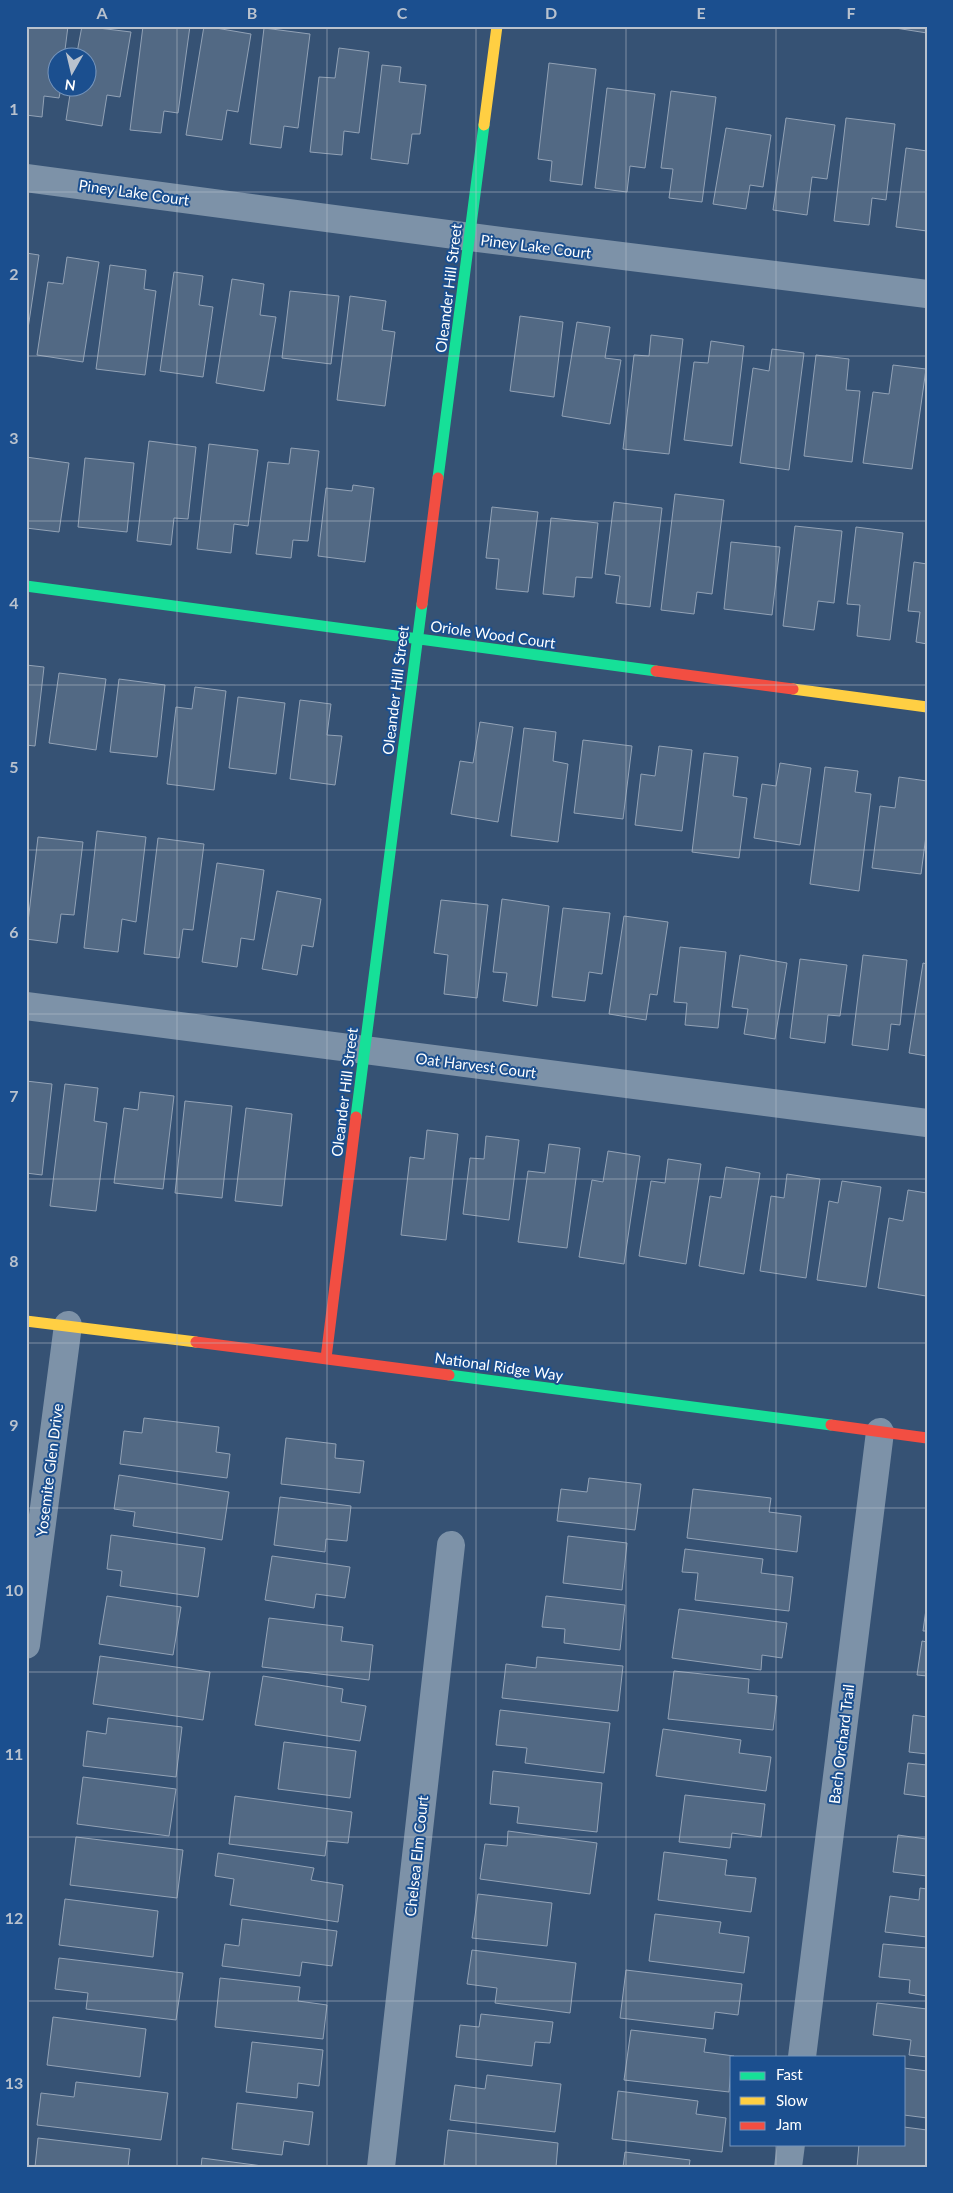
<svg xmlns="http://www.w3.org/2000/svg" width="953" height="2193" viewBox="0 0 953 2193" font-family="Lato,sans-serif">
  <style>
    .building { fill: #526984; stroke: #92a2b6 }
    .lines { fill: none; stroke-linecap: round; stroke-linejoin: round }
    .street { stroke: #7d92a8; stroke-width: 28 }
    .fast { stroke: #16e098; stroke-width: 11 }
    .slow { stroke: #ffcf43; stroke-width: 11 }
    .jam { stroke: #f24e42; stroke-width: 11 }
    .grid { fill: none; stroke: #b9c2ce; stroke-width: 1; stroke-opacity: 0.55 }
    .labels { text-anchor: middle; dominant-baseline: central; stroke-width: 4; stroke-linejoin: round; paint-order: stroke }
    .street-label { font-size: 15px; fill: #fff; stroke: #1b4f8f }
    .neatline { fill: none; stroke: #b9c2ce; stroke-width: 2 }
    .grid-label { font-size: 16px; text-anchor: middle; font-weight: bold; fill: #b9c2ce }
  </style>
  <rect width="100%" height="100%" fill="#365274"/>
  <!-- building -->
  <path class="building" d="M 26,26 L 68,26 L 64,58 L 58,58 L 58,88 L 61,88 L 59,98 L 44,96 L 42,117 L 26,115 Z
    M 82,26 L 131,32 L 120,97 L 107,95 L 102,126 L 66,120 L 71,88 L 88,88 L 88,58 L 76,58 Z
    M 143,26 L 190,26 L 178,113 L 164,111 L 161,133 L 130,130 Z
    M 204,26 L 251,34 L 238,112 L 227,110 L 222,140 L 186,135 Z
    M 889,26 L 927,26 L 927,33 L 889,27 Z
    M 264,28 L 310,34 L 298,128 L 284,126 L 281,148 L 250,144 Z
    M 339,48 L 369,52 L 359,133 L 344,131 L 342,155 L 310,152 L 319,77 L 335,78 Z
    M 549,63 L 596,69 L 582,185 L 550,181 L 552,161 L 538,159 Z
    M 382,65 L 401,67 L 399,82 L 426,85 L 420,134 L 412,134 L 408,164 L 371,159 Z
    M 607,88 L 655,94 L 645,168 L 630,166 L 627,192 L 595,188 Z
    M 671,91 L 716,97 L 702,202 L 669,198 L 673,169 L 661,168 Z
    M 786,118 L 835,125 L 827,179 L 812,177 L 807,215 L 773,210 Z
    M 846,118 L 895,124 L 886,200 L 872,198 L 869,225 L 834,221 Z
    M 726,128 L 771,135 L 763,187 L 750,185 L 746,209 L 713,204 Z
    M 906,148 L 927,151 L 927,231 L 896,227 Z
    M 26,253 L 39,255 L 26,342 Z
    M 67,257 L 99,262 L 83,362 L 37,355 L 48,282 L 63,284 Z
    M 110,265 L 146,270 L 144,289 L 156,291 L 145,375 L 96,369 Z
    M 174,272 L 203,276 L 199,305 L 213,307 L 203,377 L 160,371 Z
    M 232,279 L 264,284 L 260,315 L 276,317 L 264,391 L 216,383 Z
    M 290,291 L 339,296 L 331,364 L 282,358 Z
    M 350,296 L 386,301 L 382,330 L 395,332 L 385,406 L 337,400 Z
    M 520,316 L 563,322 L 554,397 L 510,391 Z
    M 577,322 L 610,327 L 605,358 L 621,360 L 610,424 L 562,416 Z
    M 651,335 L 683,339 L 669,454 L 623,449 L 634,355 L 649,356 Z
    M 711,341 L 744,346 L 732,446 L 684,440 L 694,362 L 708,363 Z
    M 772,349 L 804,353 L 789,470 L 740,463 L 753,368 L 769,371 Z
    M 816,355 L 849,359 L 846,390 L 860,391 L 852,462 L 804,456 Z
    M 893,365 L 926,369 L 912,469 L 863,463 L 873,392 L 889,394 Z
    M 149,441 L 196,447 L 188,519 L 174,518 L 171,545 L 137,541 Z
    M 209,444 L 258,450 L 248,526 L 234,524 L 231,553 L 197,549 Z
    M 291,448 L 319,451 L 308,541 L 293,540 L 291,558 L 256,554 L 268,462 L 289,464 Z
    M 26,457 L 69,463 L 59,532 L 26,528 Z
    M 85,458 L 134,463 L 127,532 L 78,527 Z
    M 353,485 L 374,488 L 365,562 L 318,556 L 326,488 L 352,491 Z
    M 675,494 L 724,500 L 712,594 L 697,592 L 694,614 L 661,610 Z
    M 614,502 L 662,508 L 650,607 L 616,603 L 620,576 L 605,574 Z
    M 492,507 L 538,512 L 528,592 L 496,589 L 499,559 L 486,558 Z
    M 551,518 L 598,523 L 592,578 L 576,577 L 574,597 L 543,594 Z
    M 795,526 L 842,531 L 834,603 L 818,601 L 814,630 L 783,626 Z
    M 856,527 L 903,533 L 890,640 L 857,636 L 860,605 L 847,604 Z
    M 731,542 L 780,547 L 772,615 L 724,609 Z
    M 914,562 L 927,564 L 927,644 L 916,642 L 920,612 L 908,611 Z
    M 26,665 L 44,667 L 35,746 L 26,745 Z
    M 59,673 L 106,679 L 96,750 L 49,743 Z
    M 119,679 L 165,685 L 157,757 L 110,752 Z
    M 195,687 L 226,691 L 214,790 L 167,784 L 176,707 L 192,709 Z
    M 238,697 L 285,703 L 276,774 L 229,768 Z
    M 300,700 L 331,704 L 327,735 L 342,736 L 335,785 L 290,779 Z
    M 480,722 L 513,727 L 498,822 L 451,814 L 460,761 L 473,763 Z
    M 524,728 L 556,732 L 553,761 L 568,764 L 558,842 L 511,836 Z
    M 583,740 L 632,746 L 623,819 L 574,813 Z
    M 659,746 L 692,750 L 682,831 L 635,825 L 641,774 L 655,776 Z
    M 704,753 L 738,757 L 733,796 L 747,798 L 739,858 L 692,852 Z
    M 780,763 L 811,768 L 800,845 L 754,838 L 762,784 L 776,786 Z
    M 825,767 L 858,771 L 855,792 L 871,794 L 859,891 L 810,884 Z
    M 899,777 L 927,781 L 927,828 L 921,874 L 872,868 L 880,806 L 895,808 Z
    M 97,831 L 146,837 L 136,922 L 122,919 L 118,952 L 84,948 Z
    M 38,837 L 83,842 L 74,915 L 61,914 L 57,943 L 26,939 Z
    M 158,838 L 204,844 L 193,930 L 183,929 L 179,958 L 144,954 Z
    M 217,863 L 264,870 L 254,940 L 241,938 L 237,967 L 202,962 Z
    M 277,891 L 321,899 L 313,947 L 302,945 L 297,975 L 262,969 Z
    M 502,899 L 549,906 L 537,1006 L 503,1001 L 507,973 L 493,972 Z
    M 441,900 L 488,905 L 477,998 L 444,994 L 448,955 L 434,953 Z
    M 563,908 L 610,913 L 602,974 L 589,972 L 585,1001 L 552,997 Z
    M 624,916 L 668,922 L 657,995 L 650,994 L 646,1020 L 609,1014 Z
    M 680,947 L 726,952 L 718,1028 L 685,1025 L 687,1003 L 674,1002 Z
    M 740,955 L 787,963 L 775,1039 L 744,1034 L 748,1009 L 732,1007 Z
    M 863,955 L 907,960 L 900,1025 L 891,1024 L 888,1050 L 852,1045 Z
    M 800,959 L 847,965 L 840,1016 L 828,1015 L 825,1043 L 790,1038 Z
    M 923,963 L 927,964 L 927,1056 L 909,1053 Z
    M 26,1081 L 52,1084 L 42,1175 L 26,1173 Z
    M 65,1084 L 98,1088 L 94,1121 L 107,1123 L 96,1211 L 50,1206 Z
    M 140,1092 L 174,1096 L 163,1189 L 114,1183 L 124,1108 L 138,1110 Z
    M 185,1101 L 232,1106 L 222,1198 L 175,1193 Z
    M 246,1108 L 292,1114 L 282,1206 L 235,1201 Z
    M 427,1130 L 458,1134 L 446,1240 L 401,1235 L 410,1157 L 424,1159 Z
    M 486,1136 L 519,1140 L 509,1220 L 463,1214 L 470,1158 L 484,1159 Z
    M 549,1144 L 580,1148 L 567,1248 L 518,1242 L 528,1171 L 545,1173 Z
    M 608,1151 L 640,1156 L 624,1264 L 579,1257 L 592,1180 L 603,1182 Z
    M 668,1159 L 701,1164 L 686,1264 L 639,1256 L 651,1181 L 665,1183 Z
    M 726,1167 L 760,1173 L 744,1274 L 699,1266 L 710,1196 L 721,1198 Z
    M 787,1174 L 820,1179 L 806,1278 L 760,1271 L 771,1196 L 784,1198 Z
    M 842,1181 L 881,1187 L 866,1287 L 817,1280 L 829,1201 L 838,1203 Z
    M 908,1190 L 927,1193 L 926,1296 L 878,1288 L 889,1218 L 903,1221 Z
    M 144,1418 L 219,1427 L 216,1452 L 230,1454 L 227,1478 L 120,1464 L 124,1431 L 142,1433 Z
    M 286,1438 L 336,1444 L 335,1458 L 364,1461 L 360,1493 L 281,1484 Z
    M 119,1475 L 229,1492 L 222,1540 L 133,1526 L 135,1512 L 114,1509 Z
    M 589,1478 L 641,1484 L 635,1530 L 557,1521 L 561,1489 L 587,1492 Z
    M 693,1489 L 771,1498 L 769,1512 L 801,1516 L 797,1552 L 687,1538 Z
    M 280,1497 L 351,1506 L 347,1541 L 326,1539 L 325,1552 L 274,1545 Z
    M 111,1535 L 205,1548 L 198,1597 L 120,1586 L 122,1571 L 107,1569 Z
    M 568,1536 L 627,1543 L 622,1590 L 563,1583 Z
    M 685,1549 L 763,1559 L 761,1573 L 793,1577 L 789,1611 L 695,1600 L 698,1573 L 682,1572 Z
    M 272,1556 L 350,1567 L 345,1598 L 316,1594 L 314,1608 L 265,1600 Z
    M 107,1596 L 181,1607 L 173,1655 L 99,1644 Z
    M 546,1596 L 625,1605 L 620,1650 L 564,1643 L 565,1629 L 542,1627 Z
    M 927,1602 L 927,1631 L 923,1631 Z
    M 679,1609 L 787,1623 L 782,1658 L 762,1655 L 761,1670 L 672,1658 Z
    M 269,1618 L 343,1627 L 341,1641 L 373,1645 L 369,1680 L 262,1667 Z
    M 922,1641 L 927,1642 L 927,1676 L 917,1675 Z
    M 100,1656 L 210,1672 L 203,1720 L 93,1704 Z
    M 537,1657 L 623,1666 L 618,1711 L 502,1698 L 506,1664 L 536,1668 Z
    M 674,1671 L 749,1679 L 748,1693 L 777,1696 L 773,1730 L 668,1719 Z
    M 263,1676 L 343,1689 L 341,1702 L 366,1706 L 360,1741 L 255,1725 Z
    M 500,1710 L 610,1723 L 604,1773 L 525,1763 L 527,1748 L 496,1745 Z
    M 913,1715 L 927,1717 L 927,1754 L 909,1752 Z
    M 108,1718 L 182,1727 L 176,1777 L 83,1766 L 87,1731 L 106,1734 Z
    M 663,1729 L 741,1740 L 739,1753 L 771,1757 L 766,1791 L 656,1776 Z
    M 284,1742 L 356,1751 L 350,1798 L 278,1789 Z
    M 908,1763 L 927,1765 L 927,1797 L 904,1794 Z
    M 493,1771 L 602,1783 L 597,1832 L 517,1823 L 519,1807 L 490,1804 Z
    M 83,1777 L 176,1789 L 169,1836 L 77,1824 Z
    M 685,1795 L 765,1804 L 761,1837 L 732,1833 L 730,1848 L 679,1842 Z
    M 235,1796 L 352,1812 L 348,1843 L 327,1841 L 325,1856 L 229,1844 Z
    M 508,1831 L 597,1843 L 590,1894 L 480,1879 L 485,1844 L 507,1846 Z
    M 898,1835 L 926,1839 L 927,1836 L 927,1876 L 893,1872 Z
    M 76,1837 L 183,1850 L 177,1898 L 70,1885 Z
    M 664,1852 L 727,1860 L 725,1875 L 756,1878 L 751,1912 L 658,1900 Z
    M 218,1853 L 314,1868 L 311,1880 L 343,1885 L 338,1922 L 230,1905 L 234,1879 L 215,1876 Z
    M 920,1888 L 927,1889 L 927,1937 L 885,1932 L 890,1896 L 919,1900 Z
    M 478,1894 L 552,1903 L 547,1946 L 472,1938 Z
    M 65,1899 L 158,1911 L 153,1957 L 59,1945 Z
    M 655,1914 L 721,1922 L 719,1933 L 749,1937 L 744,1973 L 649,1961 Z
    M 242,1919 L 337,1931 L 332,1966 L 302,1962 L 300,1976 L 222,1966 L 225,1944 L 239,1946 Z
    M 883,1944 L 927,1948 L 927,1996 L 909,1993 L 910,1980 L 879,1977 Z
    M 472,1950 L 576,1963 L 570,2013 L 495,2003 L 497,1988 L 467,1984 Z
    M 59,1958 L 183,1973 L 176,2020 L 86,2009 L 88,1993 L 55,1989 Z
    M 626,1970 L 742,1984 L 738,2015 L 715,2012 L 713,2029 L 620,2018 Z
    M 220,1978 L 300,1987 L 298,2001 L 327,2005 L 323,2039 L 215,2027 Z
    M 877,2003 L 927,2009 L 927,2057 L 909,2055 L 911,2040 L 873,2035 Z
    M 481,2014 L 553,2022 L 550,2043 L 535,2042 L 532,2066 L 456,2057 L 460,2025 L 479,2027 Z
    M 53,2017 L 146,2029 L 140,2077 L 47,2065 Z
    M 631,2030 L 706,2039 L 704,2052 L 734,2056 L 732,2057 L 729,2092 L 624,2080 Z
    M 252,2042 L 323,2050 L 319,2086 L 298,2083 L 297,2098 L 246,2092 Z
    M 904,2068 L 927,2071 L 927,2118 L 904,2115 Z
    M 487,2075 L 561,2084 L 555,2132 L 450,2120 L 455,2085 L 485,2089 Z
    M 76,2082 L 168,2093 L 161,2140 L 37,2125 L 41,2093 L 74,2097 Z
    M 618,2091 L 698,2101 L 696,2114 L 726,2118 L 722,2152 L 612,2139 Z
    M 237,2103 L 313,2112 L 309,2145 L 284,2141 L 282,2155 L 232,2149 Z
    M 904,2127 L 927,2130 L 927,2167 L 857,2167 L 859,2144 L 904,2144 Z
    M 448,2130 L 558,2143 L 556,2167 L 462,2167 L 444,2165 Z
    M 38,2138 L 130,2149 L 128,2167 L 35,2167 Z
    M 625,2152 L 690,2160 L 689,2167 L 623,2167 Z
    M 202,2158 L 270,2167 L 201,2167 Z"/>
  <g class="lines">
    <!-- street -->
    <path class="street" d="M 26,178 L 470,237 L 927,294
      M 26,1006 L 927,1123
      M 26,1645 L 68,1325
      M 802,2057 L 880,1432
      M 381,2167 L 451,1545
      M 788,2167 L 791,2144"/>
    <!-- fast -->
    <path class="fast" d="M 438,478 L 484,125
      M 26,586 L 656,671
      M 356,1117 L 422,604
      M 449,1375 L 831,1425"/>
    <!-- slow -->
    <path class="slow" d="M 484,125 L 497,26
      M 793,689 L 927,707
      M 26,1321 L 196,1342"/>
    <!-- jam -->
    <path class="jam" d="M 422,604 L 438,478
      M 656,671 L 793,689
      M 196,1342 L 449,1375
      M 326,1358 L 356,1117
      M 831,1425 L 927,1438"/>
  </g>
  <!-- grid -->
  <path class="grid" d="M 177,26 L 177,2167M 327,26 L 327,2167M 476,26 L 476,2167M 626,26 L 626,2167M 776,26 L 776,2057M 26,192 L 927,192M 26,356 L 927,356M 26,521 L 927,521M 26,685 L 927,685M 26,850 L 927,850M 26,1014 L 927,1014M 26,1179 L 927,1179M 26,1343 L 927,1343M 26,1508 L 927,1508M 26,1672 L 927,1672M 26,1837 L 927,1837M 26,2001 L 927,2001M 776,2144 L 776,2167"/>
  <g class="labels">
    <!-- street labels -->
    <g class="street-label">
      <text transform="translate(134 192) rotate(8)">Piney Lake Court</text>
      <text transform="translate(536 246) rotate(7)">Piney Lake Court</text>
      <text transform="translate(448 288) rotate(-83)">Oleander Hill Street</text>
      <text transform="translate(493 634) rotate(8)">Oriole Wood Court</text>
      <text transform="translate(395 690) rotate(-83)">Oleander Hill Street</text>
      <text transform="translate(476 1065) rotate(7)">Oat Harvest Court</text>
      <text transform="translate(344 1092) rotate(-83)">Oleander Hill Street</text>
      <text transform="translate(499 1366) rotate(8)">National Ridge Way</text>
      <text transform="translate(49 1470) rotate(-83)">Yosemite Glen Drive</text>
      <text transform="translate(841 1744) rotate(-83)">Bach Orchard Trail</text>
      <text transform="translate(416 1856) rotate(-84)">Chelsea Elm Court</text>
    </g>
  </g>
  <!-- border -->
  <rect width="953" height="2193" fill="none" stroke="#1b4f8f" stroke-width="55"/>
  <!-- legend -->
  <rect x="730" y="2056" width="175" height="90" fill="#1b4f8f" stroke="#7695bc"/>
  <rect x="740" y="2072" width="25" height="8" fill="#16e098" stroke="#7695bc"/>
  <text x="776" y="2080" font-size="15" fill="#ffffff">Fast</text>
  <rect x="740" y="2097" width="25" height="8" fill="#ffcf43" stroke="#7695bc"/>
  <text x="776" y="2106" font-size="15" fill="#ffffff">Slow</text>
  <rect x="740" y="2122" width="25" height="8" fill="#f24e42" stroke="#7695bc"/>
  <text x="776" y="2130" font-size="15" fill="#ffffff">Jam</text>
  <!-- north arrow -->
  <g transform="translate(72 72) rotate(188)"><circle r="24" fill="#1b4f8f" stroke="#7695bc"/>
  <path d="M0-4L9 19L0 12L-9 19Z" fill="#b9c2ce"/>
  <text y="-8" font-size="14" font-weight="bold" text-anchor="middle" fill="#ffffff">N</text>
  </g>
  <rect x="28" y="28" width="898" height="2138" class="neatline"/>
  <g class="grid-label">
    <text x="102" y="19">A</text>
    <text x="252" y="19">B</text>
    <text x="402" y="19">C</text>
    <text x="551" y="19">D</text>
    <text x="701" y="19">E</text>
    <text x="851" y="19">F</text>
    <text x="14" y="115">1</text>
    <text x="14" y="280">2</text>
    <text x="14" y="444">3</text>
    <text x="14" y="609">4</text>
    <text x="14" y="773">5</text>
    <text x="14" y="938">6</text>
    <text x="14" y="1102">7</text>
    <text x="14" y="1267">8</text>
    <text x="14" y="1431">9</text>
    <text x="14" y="1596">10</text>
    <text x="14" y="1760">11</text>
    <text x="14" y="1924">12</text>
    <text x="14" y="2089">13</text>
  </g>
</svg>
